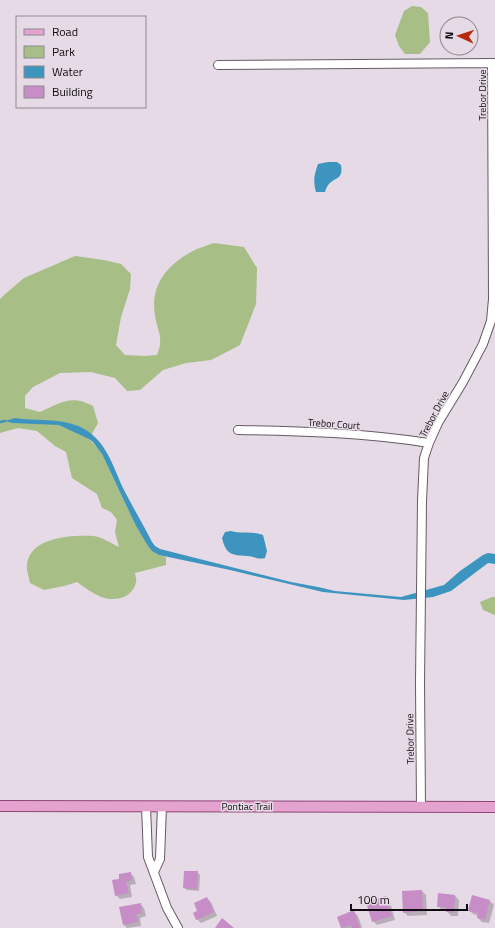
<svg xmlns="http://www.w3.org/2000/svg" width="495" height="928" viewBox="0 0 495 928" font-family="'Titillium Web',sans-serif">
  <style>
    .green { fill: #a7be86 }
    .water { fill: #3d95bf }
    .shadow { fill: #0003 }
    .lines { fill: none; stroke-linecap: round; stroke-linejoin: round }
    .stream { stroke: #3d95bf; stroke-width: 2.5 }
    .building { fill: #c68dc7 }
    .minor-casing { stroke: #655b65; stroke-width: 10 }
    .major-casing { stroke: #8e4577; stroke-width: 12 }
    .minor { stroke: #fff; stroke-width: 8 }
    .major { stroke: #e4a2cf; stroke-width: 10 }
    .labels { text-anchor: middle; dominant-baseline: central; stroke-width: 3; stroke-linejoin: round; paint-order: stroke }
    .street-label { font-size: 10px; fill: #0f0c0f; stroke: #e5dae5 }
  </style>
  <rect width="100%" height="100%" fill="#e5dae5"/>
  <!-- green -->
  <path class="green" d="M 412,6 L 421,7 L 428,13 L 430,42 L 420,54 L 405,54 L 399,46 L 395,35 L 404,11 Z
    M 214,243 L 244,247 L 257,268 L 256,304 L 240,345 L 211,360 L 186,363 L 163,370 L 140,390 L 127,391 L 115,378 L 91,372 L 60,373 L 33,387 L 25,396 L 25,408 L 40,412 C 60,403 71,394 93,406 L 98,423 L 89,439 L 98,448 L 102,454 L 135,524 L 159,555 L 166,557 L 166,565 L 135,573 C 135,575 137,579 136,582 C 134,594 122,600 110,599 C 98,598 87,589 77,582 L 64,586 L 44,590 L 30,583 C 29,577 26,570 27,564 C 31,537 71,535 93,536 C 102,537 111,543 119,547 L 115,532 L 117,520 L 111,512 L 102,508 L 97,494 L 72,478 L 66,452 L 55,446 L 37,431 L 18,428 L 0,433 L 0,299 L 3,296 L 24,278 L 75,256 L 104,260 L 121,264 L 131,274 L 130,289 L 121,317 L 116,345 L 125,355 L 145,356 L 157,355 C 164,338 158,333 155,316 C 150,286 166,266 191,252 C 198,248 206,246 214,243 Z
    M 492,597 L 495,597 L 495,615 L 483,610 L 480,602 Z"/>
  <!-- water -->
  <path class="water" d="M 328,162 L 337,162 L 341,165 C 344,184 330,174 325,192 L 316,192 C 313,181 314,175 318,164 Z
    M 15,418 C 35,421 59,418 78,426 C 105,437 112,464 123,488 C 132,506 143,524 152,542 L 155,546 L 160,549 L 291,582 L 318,587 L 335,591 L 401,597 L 444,585 L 460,571 L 483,555 L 488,553 L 495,554 L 495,564 L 488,563 L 451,591 L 433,597 L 404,600 L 323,592 L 230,570 L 159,555 L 152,551 L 148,546 L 135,524 L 102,454 L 93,442 L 89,439 L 59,425 L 12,423 L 5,421 Z
    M 231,531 C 242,534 253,531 263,535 L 267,551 L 265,558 C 257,560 254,556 247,556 C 232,555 226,555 222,538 L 225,532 Z"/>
  <!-- shadow -->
  <path class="shadow" d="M 197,872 L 200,875 L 199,891 L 187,890 L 184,888 Z
    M 130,873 L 134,877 L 136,884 L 130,885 L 132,897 L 120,899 L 116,895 Z
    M 422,891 L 426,895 L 427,915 L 408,916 L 404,912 Z
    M 439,895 L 455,896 L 459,900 L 458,916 L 451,916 L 447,911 L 442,910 L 438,906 Z
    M 207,898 L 211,902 L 217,916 L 201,923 L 197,919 L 198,912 Z
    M 386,898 L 390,902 L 395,920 L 377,925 L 373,921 Z
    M 490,901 L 494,905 L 489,923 L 482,922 L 478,918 L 478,916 L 473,914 L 469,910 Z
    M 140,904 L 144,908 L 146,916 L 140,918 L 141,926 L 127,928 L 124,925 Z
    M 354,912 L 358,916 L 362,928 L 342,928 L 338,917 Z"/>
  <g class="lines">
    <!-- stream -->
    <path class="stream" d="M 0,422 L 5,421"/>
  </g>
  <!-- building -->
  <path class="building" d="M 184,871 L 198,871 L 197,889 L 183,888 Z
    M 131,872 L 132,880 L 126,882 L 129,893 L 115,896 L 112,880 L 119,879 L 119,874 Z
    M 422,890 L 423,911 L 403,913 L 402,891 Z
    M 438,893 L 455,895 L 454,913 L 446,912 L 446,907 L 437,907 Z
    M 472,895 L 490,900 L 485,920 L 477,918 L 478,913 L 468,911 Z
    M 386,896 L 392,916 L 372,922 L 366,902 Z
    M 207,897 L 214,912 L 196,920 L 193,913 L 197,911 L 194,903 Z
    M 141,903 L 142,913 L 136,914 L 138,922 L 123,925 L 119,907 Z
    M 354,910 L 360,928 L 352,928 L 351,925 L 341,928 L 337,917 Z
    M 222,918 L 234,928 L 215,928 Z"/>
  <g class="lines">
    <!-- minor casing -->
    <g class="minor-casing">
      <path id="minor" d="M 218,65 L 495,63
        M 238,430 C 302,431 366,433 429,443
        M 146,806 L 148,857 L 167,908 L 178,928
        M 421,807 L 420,683 L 422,501 L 424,458 L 429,443 L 438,423 L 463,382 L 483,344 L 491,321 L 493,299 L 492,63
        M 154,872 L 160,859 L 162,806"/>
    </g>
    <!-- major casing -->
    <g class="major-casing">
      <path id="major" d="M 0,806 L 495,807"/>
    </g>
    <!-- minor -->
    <use href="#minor" class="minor"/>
    <!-- major -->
    <use href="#major" class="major"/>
  </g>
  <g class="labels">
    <!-- street labels -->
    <g class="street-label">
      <text transform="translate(482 95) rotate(-90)">Trebor Drive</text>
      <text transform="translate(434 414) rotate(-62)">Trebor Drive</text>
      <text transform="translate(334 424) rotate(4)">Trebor Court</text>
      <text transform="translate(410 739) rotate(-91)">Trebor Drive</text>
      <text x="247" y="806">Pontiac Trail</text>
    </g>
  </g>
  <!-- legend -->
  <rect x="16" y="16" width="130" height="92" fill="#e5dae5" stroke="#8f888f"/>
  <rect x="24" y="29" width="20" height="6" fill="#e4a2cf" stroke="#8f888f"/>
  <text x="52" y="36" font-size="12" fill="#0f0c0f">Road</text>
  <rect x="24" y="46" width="20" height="12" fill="#a7be86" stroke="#8f888f"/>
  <text x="52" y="56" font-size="12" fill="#0f0c0f">Park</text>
  <rect x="24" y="66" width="20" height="12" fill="#3d95bf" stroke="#8f888f"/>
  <text x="52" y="76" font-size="12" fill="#0f0c0f">Water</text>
  <rect x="24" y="86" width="20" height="12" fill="#c68dc7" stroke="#8f888f"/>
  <text x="52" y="96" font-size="12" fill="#0f0c0f">Building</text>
  <!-- north arrow -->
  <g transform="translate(459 36) rotate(273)"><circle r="19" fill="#e5dae5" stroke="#8f888f"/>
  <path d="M0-3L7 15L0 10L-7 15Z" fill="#b5290f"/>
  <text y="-6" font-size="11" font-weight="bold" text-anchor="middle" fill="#0f0c0f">N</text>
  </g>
  <!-- scale -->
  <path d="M351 904v6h116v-6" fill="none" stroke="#0f0c0f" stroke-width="2"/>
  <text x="357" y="904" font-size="12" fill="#0f0c0f" stroke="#e5dae5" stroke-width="3" paint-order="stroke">100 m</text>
</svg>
